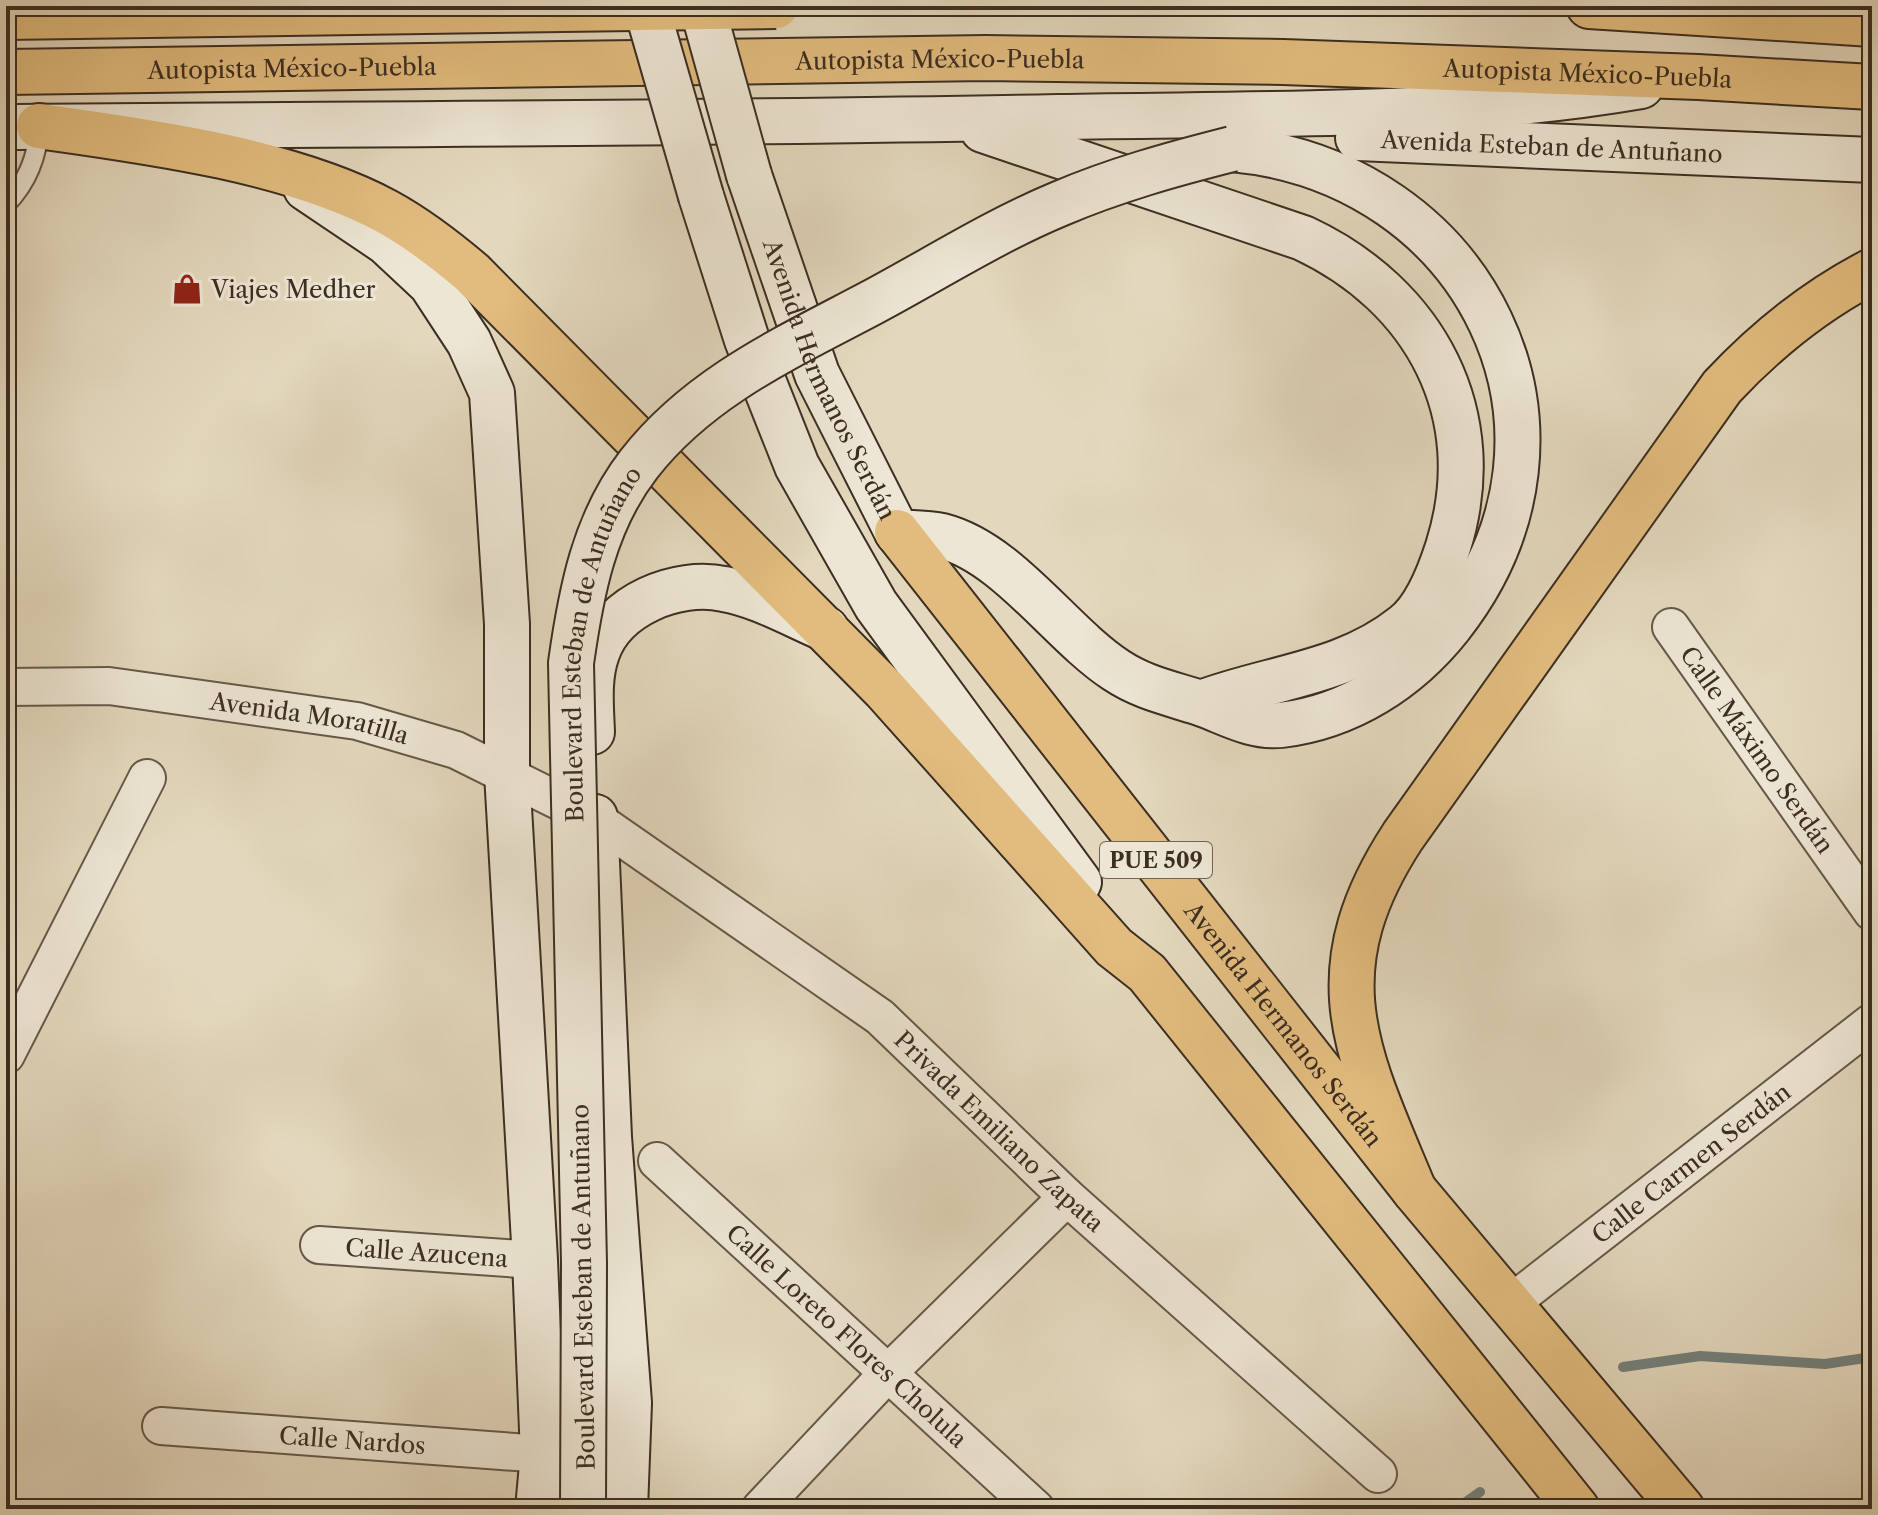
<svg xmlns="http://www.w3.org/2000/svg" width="1878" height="1515" viewBox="0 0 1878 1515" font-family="'Libre Caslon Text',serif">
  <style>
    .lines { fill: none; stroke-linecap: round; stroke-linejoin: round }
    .stream { stroke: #73817d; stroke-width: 10 }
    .lane-casing { stroke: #665849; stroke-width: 22 }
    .street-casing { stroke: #665849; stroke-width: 40 }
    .secondary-casing { stroke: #3c2e22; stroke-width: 48 }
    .primary-casing { stroke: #3c2e22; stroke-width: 48 }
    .highway-casing { stroke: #3c2e22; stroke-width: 48 }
    .lane { stroke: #ede6d4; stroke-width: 18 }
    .street { stroke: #ede6d4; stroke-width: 36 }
    .secondary { stroke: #ede6d4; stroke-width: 44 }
    .primary { stroke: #e2bc7e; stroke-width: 44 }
    .highway { stroke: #e2bc7e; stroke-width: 44 }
    .secondary-bridge-casing { stroke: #3c2e22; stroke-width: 48; stroke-linecap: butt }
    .highway-bridge-casing { stroke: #3c2e22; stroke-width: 48; stroke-linecap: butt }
    .secondary-bridge { stroke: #ede6d4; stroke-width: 44 }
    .highway-bridge { stroke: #e2bc7e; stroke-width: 44 }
    .labels { text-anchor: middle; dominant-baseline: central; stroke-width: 6; stroke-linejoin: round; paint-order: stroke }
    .shield { fill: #ede6d4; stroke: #716557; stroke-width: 2 }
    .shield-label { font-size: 22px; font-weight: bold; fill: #3c2e22 }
    .street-label { font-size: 24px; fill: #3c2e22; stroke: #ede6d4 }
    .poi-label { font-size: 24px; fill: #3c2e22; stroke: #ede6d4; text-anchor: start }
  </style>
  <rect width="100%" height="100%" fill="#e3d8bd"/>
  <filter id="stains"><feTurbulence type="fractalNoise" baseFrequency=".0025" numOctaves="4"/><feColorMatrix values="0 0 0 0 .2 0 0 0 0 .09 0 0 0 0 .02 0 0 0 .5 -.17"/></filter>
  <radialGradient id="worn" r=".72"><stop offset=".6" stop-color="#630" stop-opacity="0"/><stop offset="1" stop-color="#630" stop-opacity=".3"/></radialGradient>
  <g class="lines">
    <!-- stream -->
    <path class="stream" d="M 1623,1367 L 1700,1356 L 1825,1364 L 1872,1357
      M 1456,1509 L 1480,1492"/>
    <!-- lane casing -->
    <g class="lane-casing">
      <path id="lane" d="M 6,204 C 27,183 38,155 39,126"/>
    </g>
    <!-- street casing -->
    <g class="street-casing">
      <g id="street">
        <path id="s1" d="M 1671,627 L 1872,912"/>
        <path id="s2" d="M 6,687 L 109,686 L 357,721 L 456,750 L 595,819 L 880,1017 L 1067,1197 L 1378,1474"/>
        <path d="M 6,1055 L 147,778"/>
        <path id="s3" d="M 657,1161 L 1036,1509"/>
        <path id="s4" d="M 319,1245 L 535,1260"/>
        <path id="s5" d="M 1511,1303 L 1872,1022"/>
        <path id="s6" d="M 161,1426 L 543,1454"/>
        <path d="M 760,1509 L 888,1373 L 1067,1197"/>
      </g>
    </g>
    <!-- secondary casing -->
    <g class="secondary-casing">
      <g id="secondary">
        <path d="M 6,127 C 357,124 708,124 1058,117 C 1252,113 1449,119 1641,86"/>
        <path d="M 983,130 L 1303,238 C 1425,295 1490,414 1448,547 C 1440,572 1426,609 1404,626 C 1344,674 1270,677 1201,703"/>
        <path id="s7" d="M 1358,138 L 1872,160"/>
        <path id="s8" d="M 749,175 L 817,374 L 897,532 C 911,533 928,533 942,536 C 1008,553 1060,633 1116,670 C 1143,688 1170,693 1200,703 C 1226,712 1252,728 1281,725 C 1349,717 1408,679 1450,626 C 1606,428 1474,171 1232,149"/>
        <path d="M 306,188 L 386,242 L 431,284 L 469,342 L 492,393 L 507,624 L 507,773 L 535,1260 L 543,1454 L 538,1509"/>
        <path d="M 701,196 L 747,340 L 797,466 L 876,605 L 1079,882"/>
        <path d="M 592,732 C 591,706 588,678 597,653 C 613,605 677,579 724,589 C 759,595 793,615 826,629"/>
        <path d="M 595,817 L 609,1137 L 629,1403 L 625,1509"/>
      </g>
    </g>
    <!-- primary casing -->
    <g class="primary-casing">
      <g id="primary">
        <path d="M 39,126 C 147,141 291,160 387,212 C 418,229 445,250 471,272 L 885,690 L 1114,947 L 1147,973 L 1577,1509"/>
        <path id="s9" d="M 897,532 L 1414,1190 L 1682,1509"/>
      </g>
    </g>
    <!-- highway casing -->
    <g class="highway-casing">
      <g id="highway">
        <path d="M 1589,6 L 1872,24"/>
        <path id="s10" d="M 6,72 L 986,58 L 1283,62 L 1698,77 L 1872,87"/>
        <path d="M 1414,1190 C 1357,1053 1313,974 1403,836 L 1722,387 C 1766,340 1814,301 1872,271"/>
      </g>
    </g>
    <!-- lane -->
    <use href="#lane" class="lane"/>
    <!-- street -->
    <use href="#street" class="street"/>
    <!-- secondary -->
    <use href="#secondary" class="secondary"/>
    <!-- primary -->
    <use href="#primary" class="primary"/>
    <!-- highway -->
    <use href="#highway" class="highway"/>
    <!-- secondary-bridge casing -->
    <g class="secondary-bridge-casing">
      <g id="secondary-bridge">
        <path d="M 646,6 L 701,196"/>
        <path d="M 702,6 L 749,175"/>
        <path id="s11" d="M 583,1509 L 584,1263 L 571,663 C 581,592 594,522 639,464 C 699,387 786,348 871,303 C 933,270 994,231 1059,204 C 1115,180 1173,164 1232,149"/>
      </g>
    </g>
    <!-- highway-bridge casing -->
    <g class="highway-bridge-casing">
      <path id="highway-bridge" d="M 6,17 L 776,6"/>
    </g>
    <!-- secondary-bridge -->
    <use href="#secondary-bridge" class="secondary-bridge"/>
    <!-- highway-bridge -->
    <use href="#highway-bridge" class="highway-bridge"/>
  </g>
  <!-- icons -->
  <defs>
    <g id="shop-bare" transform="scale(2.4)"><path d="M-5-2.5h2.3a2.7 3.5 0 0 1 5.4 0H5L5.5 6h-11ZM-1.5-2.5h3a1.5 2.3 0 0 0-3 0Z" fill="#8f2418" stroke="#ede6d4" stroke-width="2.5" paint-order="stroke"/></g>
  </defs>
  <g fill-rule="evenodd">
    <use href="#shop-bare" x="187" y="289"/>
  </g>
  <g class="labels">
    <!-- shield labels -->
    <rect class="shield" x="1100" y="842" width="112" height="36" rx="6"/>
    <g class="shield-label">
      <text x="1156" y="860">PUE 509</text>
    </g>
    <!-- street labels -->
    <g class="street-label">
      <text stroke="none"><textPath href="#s10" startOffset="934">Autopista México-Puebla</textPath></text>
      <text stroke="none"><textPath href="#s10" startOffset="286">Autopista México-Puebla</textPath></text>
      <text stroke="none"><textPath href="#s10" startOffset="1582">Autopista México-Puebla</textPath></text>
      <text stroke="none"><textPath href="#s7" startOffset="194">Avenida Esteban de Antuñano</textPath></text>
      <text stroke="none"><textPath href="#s8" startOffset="220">Avenida Hermanos Serdán</textPath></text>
      <text stroke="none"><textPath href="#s11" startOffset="870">Boulevard Esteban de Antuñano</textPath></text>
      <text stroke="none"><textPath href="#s2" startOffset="306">Avenida Moratilla</textPath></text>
      <text stroke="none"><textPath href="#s1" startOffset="150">Calle Máximo Serdán</textPath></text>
      <text stroke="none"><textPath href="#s9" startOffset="626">Avenida Hermanos Serdán</textPath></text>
      <text stroke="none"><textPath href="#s2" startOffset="1124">Privada Emiliano Zapata</textPath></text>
      <text stroke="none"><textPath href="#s5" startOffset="228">Calle Carmen Serdán</textPath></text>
      <text stroke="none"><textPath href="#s4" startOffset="108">Calle Azucena</textPath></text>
      <text transform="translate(583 1287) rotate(-91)">Boulevard Esteban de Antuñano</text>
      <text stroke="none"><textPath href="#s3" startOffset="258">Calle Loreto Flores Cholula</textPath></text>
      <text stroke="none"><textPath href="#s6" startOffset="192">Calle Nardos</textPath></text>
    </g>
    <!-- poi labels -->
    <g class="poi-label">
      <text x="211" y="289">Viajes Medher</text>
    </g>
  </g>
  <!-- margin -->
  <rect width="1878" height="1515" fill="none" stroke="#e3d8bd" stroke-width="32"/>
  <rect x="8" y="8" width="1862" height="1499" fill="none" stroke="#3c2e22" stroke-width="4"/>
  <rect x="16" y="16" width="1846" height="1483" fill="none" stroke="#3c2e22" stroke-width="2"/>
  <rect width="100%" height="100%" filter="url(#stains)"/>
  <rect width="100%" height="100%" fill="url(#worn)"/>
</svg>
